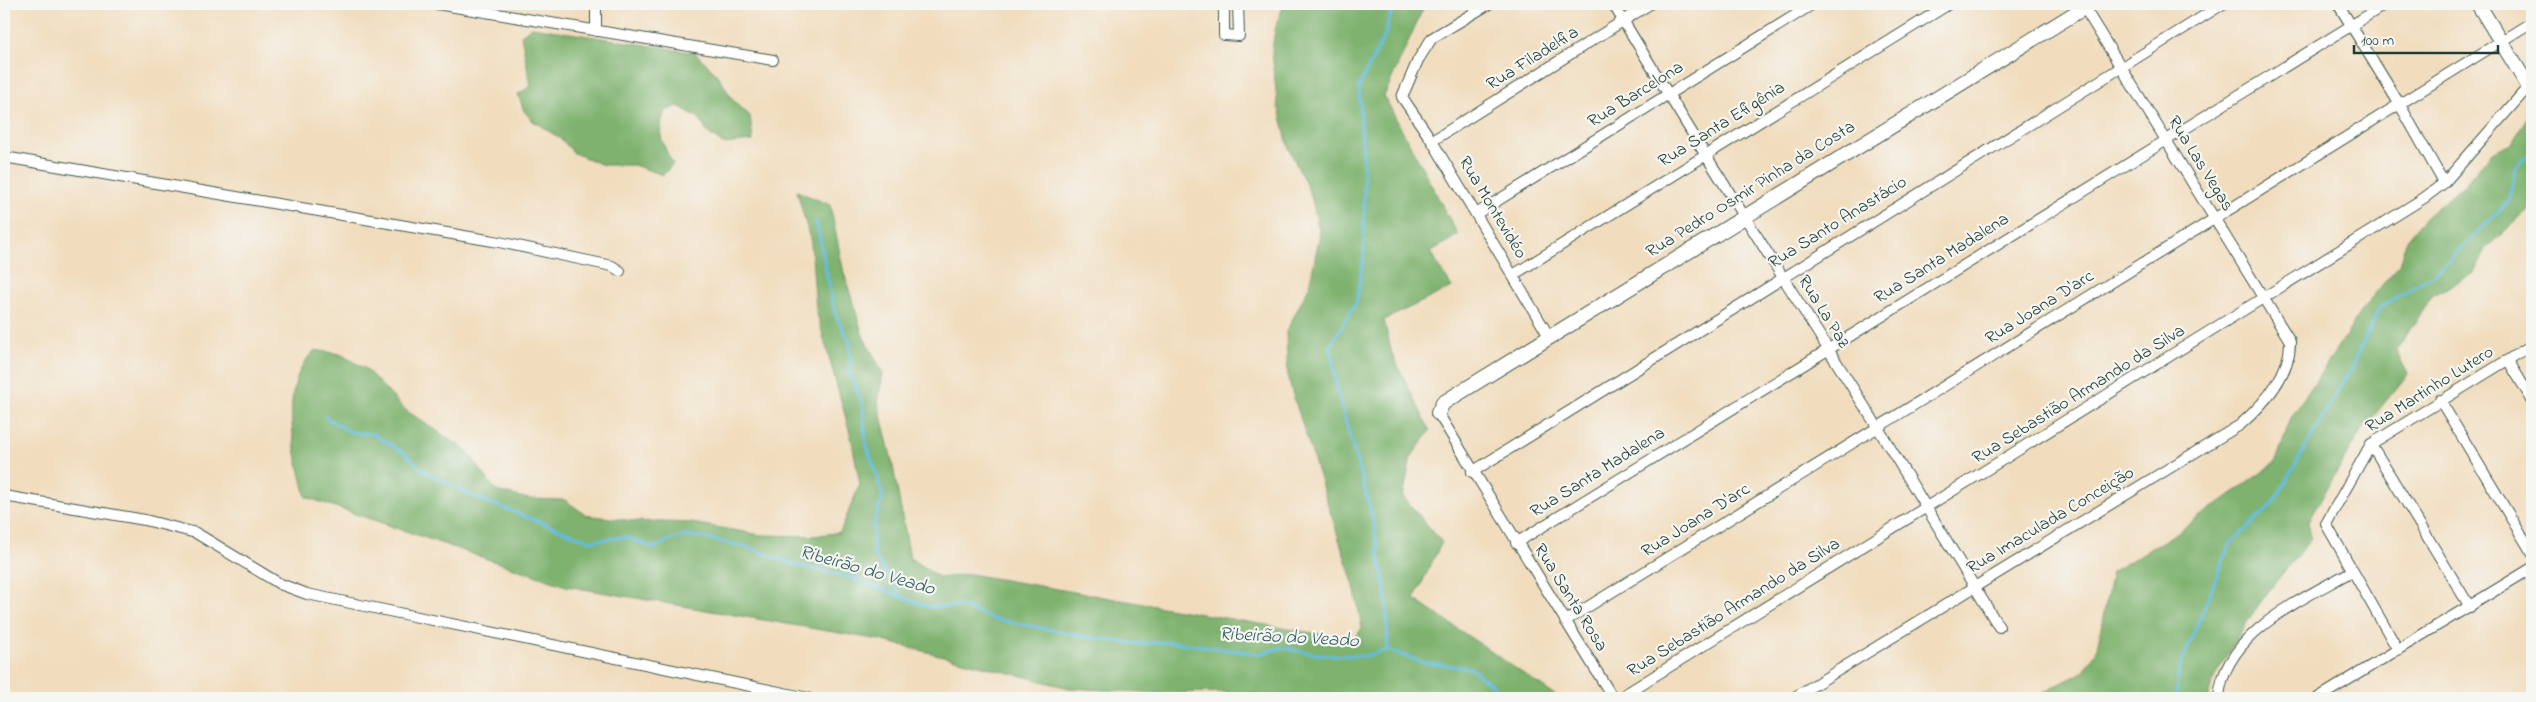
<svg xmlns="http://www.w3.org/2000/svg" width="2536" height="702" viewBox="0 0 2536 702" font-family="'Indie Flower',sans-serif">
  <style>
    .forest { fill: #7eb26e; stroke: #4e7851 }
    .lines { fill: none; stroke-linecap: round; stroke-linejoin: round }
    .stream { stroke: #62bde0; stroke-width: 3 }
    .street-casing { stroke: #3e5549; stroke-width: 12 }
    .secondary-casing { stroke: #3e5549; stroke-width: 16 }
    .street { stroke: #fff; stroke-width: 10 }
    .secondary { stroke: #fff; stroke-width: 14 }
    .labels { text-anchor: middle; dominant-baseline: central; stroke-width: 4.5; stroke-linejoin: round; paint-order: stroke }
    .street-label { font-size: 18px; fill: #1f3d34; stroke: #f6f6f2 }
    .water-label { font-size: 19px; font-style: italic; fill: #305d5f; stroke: #f6f6f2 }
  </style>
  <rect width="100%" height="100%" fill="#f6f6f2"/>
  <filter id="ink" filterUnits="userSpaceOnUse"><feTurbulence type="fractalNoise" baseFrequency=".02" numOctaves="2"/><feDisplacementMap in="SourceGraphic" scale="10" xChannelSelector="R" yChannelSelector="G"/><feConvolveMatrix kernelMatrix="1 2 1 2 8 2 1 2 1" color-interpolation-filters="sRGB"/></filter>
  <filter id="wash" filterUnits="userSpaceOnUse"><feTurbulence type="fractalNoise" baseFrequency=".0096" numOctaves="4" result="noise"/><feDisplacementMap in="SourceGraphic" scale="20" xChannelSelector="R" yChannelSelector="G"/><feGaussianBlur stdDeviation="1.12" result="paint"/><feColorMatrix in="noise" values="0 0 0 0 0 0 0 0 0 0 0 0 0 0 0 0 0 1.4 0 .05"/><feComposite in="paint" operator="in"/></filter>
  <g filter="url(#wash)">
    <rect width="100%" height="100%" fill="#f1ddbe"/>
    <!-- forest -->
    <path class="forest" d="M 1284,4 L 1425,4 L 1384,96 L 1458,235 L 1430,252 L 1452,287 L 1384,320 L 1392,354 L 1430,431 L 1411,457 L 1403,497 L 1442,542 L 1414,599 L 1559,698 L 1307,698 L 1223,692 L 1160,693 L 1069,688 L 880,640 L 566,586 L 306,497 C 295,451 276,387 315,350 L 340,354 L 366,369 L 404,409 L 467,451 L 496,491 L 529,499 L 565,500 L 586,515 L 634,521 L 692,523 L 761,535 L 814,536 L 840,532 L 860,484 L 851,437 L 816,310 L 811,243 L 797,191 L 830,205 L 844,273 L 863,336 L 883,373 L 878,403 L 892,461 L 910,558 L 940,578 L 970,574 L 1353,640 L 1362,628 L 1354,586 L 1288,379 L 1286,332 L 1309,287 L 1320,234 L 1311,195 L 1289,149 L 1277,101 L 1272,50 L 1275,30 Z
      M 532,27 L 696,53 L 719,77 L 732,99 L 750,116 L 753,141 L 723,144 L 707,132 L 699,118 L 678,106 L 665,111 C 656,134 662,143 673,164 L 663,175 L 634,165 L 603,165 L 574,153 L 561,139 L 533,121 L 524,111 L 518,94 L 531,86 L 521,35 Z
      M 2532,109 L 2532,206 L 2487,247 L 2474,273 L 2432,296 L 2396,351 L 2408,374 L 2359,434 L 2308,521 L 2311,539 C 2280,575 2254,608 2230,650 C 2221,666 2210,680 2209,698 L 2048,698 L 2044,692 L 2081,673 L 2096,653 L 2112,572 L 2178,532 L 2275,463 L 2291,418 L 2368,302 L 2399,265 L 2406,241 L 2426,217 L 2465,184 L 2492,152 L 2512,143 Z"/>
    <g class="lines">
      <!-- stream -->
      <path class="stream" d="M 816,221 L 835,314 L 850,343 L 850,375 L 862,403 L 866,443 L 883,496 L 874,523 L 873,553 L 900,595
        M 325,417 L 350,432 L 373,434 L 406,454 L 422,470 L 479,499 L 590,541 L 626,537 L 654,548 L 671,539 L 687,536 L 705,538 L 746,547 L 793,564 L 852,578 L 929,607 L 962,606 L 994,619 L 1087,637 L 1137,644 L 1172,642 L 1260,654 L 1280,648 L 1323,655 L 1364,656 L 1388,650 L 1421,662 L 1470,668 L 1509,698
        M 1388,650 L 1386,594 L 1371,512 L 1338,394 L 1330,346 L 1356,303 L 1364,255 L 1364,180 L 1359,86 L 1384,37 L 1394,4
        M 2176,698 L 2179,669 L 2230,544 L 2273,504 L 2352,366 L 2380,307 L 2436,273 L 2509,201 L 2515,167 L 2532,151"/>
    </g>
  </g>
  <g filter="url(#ink)">
    <g class="lines">
      <!-- street casing -->
      <g class="street-casing">
        <path id="street" d="M 437,4 L 773,60
          M 596,4 L 596,31
          M 1224,4 L 1224,35 L 1239,36 L 1238,4
          M 1489,4 L 1432,38 L 1418,60 L 1402,97 L 1432,141 L 1550,338
          M 1613,4 L 1705,154 L 1878,428 L 1999,627
          M 2338,4 L 2400,105 L 2444,183
          M 1432,141 L 1650,4
          M 4,157 L 499,242 L 612,266 L 620,271
          M 1476,214 L 1813,4
          M 1513,275 L 1949,4
          M 2508,360 L 2532,400
          M 2440,400 L 2532,553
          M 1438,413 L 1613,698
          M 2371,444 L 2470,607
          M 1472,472 L 2223,4
          M 4,496 L 145,520 L 196,533 L 280,584 L 307,594 L 808,698
          M 1516,543 L 2386,4
          M 1565,621 L 2532,22
          M 2398,650 L 2326,524 L 2371,444 L 2532,345
          M 1619,698 L 2424,198 L 2444,183 L 2529,86
          M 1793,698 L 2240,425 C 2264,404 2291,374 2290,341 L 2082,4
          M 2219,698 C 2223,633 2304,599 2352,571
          M 2318,698 L 2532,568"/>
      </g>
      <!-- secondary casing -->
      <g class="secondary-casing">
        <path id="secondary" d="M 2478,4 L 2532,92
          M 1438,413 L 1443,403 L 2090,4"/>
      </g>
      <!-- street -->
      <use href="#street" class="street"/>
      <!-- secondary -->
      <use href="#secondary" class="secondary"/>
    </g>
  </g>
  <g class="labels">
    <!-- street labels -->
    <g class="street-label">
      <text transform="translate(1533 59) rotate(-32)">Rua Filadelfia</text>
      <text transform="translate(1636 95) rotate(-32)">Rua Barcelona</text>
      <text transform="translate(1722 125) rotate(-32)">Rua Santa Efigênia</text>
      <text transform="translate(2200 164) rotate(58)">Rua Las Vegas</text>
      <text transform="translate(1751 190) rotate(-32)">Rua Pedro Osmir Pinha da Costa</text>
      <text transform="translate(1492 208) rotate(59)">Rua Montevidéo</text>
      <text transform="translate(1838 223) rotate(-32)">Rua Santo Anastácio</text>
      <text transform="translate(1942 259) rotate(-32)">Rua Santa Madalena</text>
      <text transform="translate(2040 308) rotate(-32)">Rua Joana D'arc</text>
      <text transform="translate(1823 312) rotate(58)">Rua La Paz</text>
      <text transform="translate(2430 390) rotate(-32)">Rua Martinho Lutero</text>
      <text transform="translate(2079 395) rotate(-32)">Rua Sebastião Armando da Silva</text>
      <text transform="translate(1598 473) rotate(-32)">Rua Santa Madalena</text>
      <text transform="translate(1696 521) rotate(-32)">Rua Joana D'arc</text>
      <text transform="translate(2051 521) rotate(-31)">Rua Imaculada Conceição</text>
      <text transform="translate(1570 598) rotate(58)">Rua Santa Rosa</text>
      <text transform="translate(1734 608) rotate(-32)">Rua Sebastião Armando da Silva</text>
    </g>
    <!-- water labels -->
    <g class="water-label">
      <text transform="translate(867 571) rotate(16)">Ribeirão do Veado</text>
      <text transform="translate(1289 638) rotate(3)">Ribeirão do Veado</text>
    </g>
  </g>
  <!-- margin -->
  <rect width="2536" height="702" fill="none" stroke="#f6f6f2" stroke-width="20"/>
  <!-- scale -->
  <path d="M2354 45v8h144v-8" fill="none" stroke="#1f3d34" stroke-width="2.5"/>
  <text x="2361" y="45" font-size="15" fill="#1f3d34" stroke="#f6f6f2" stroke-width="4" paint-order="stroke">100 m</text>
</svg>
